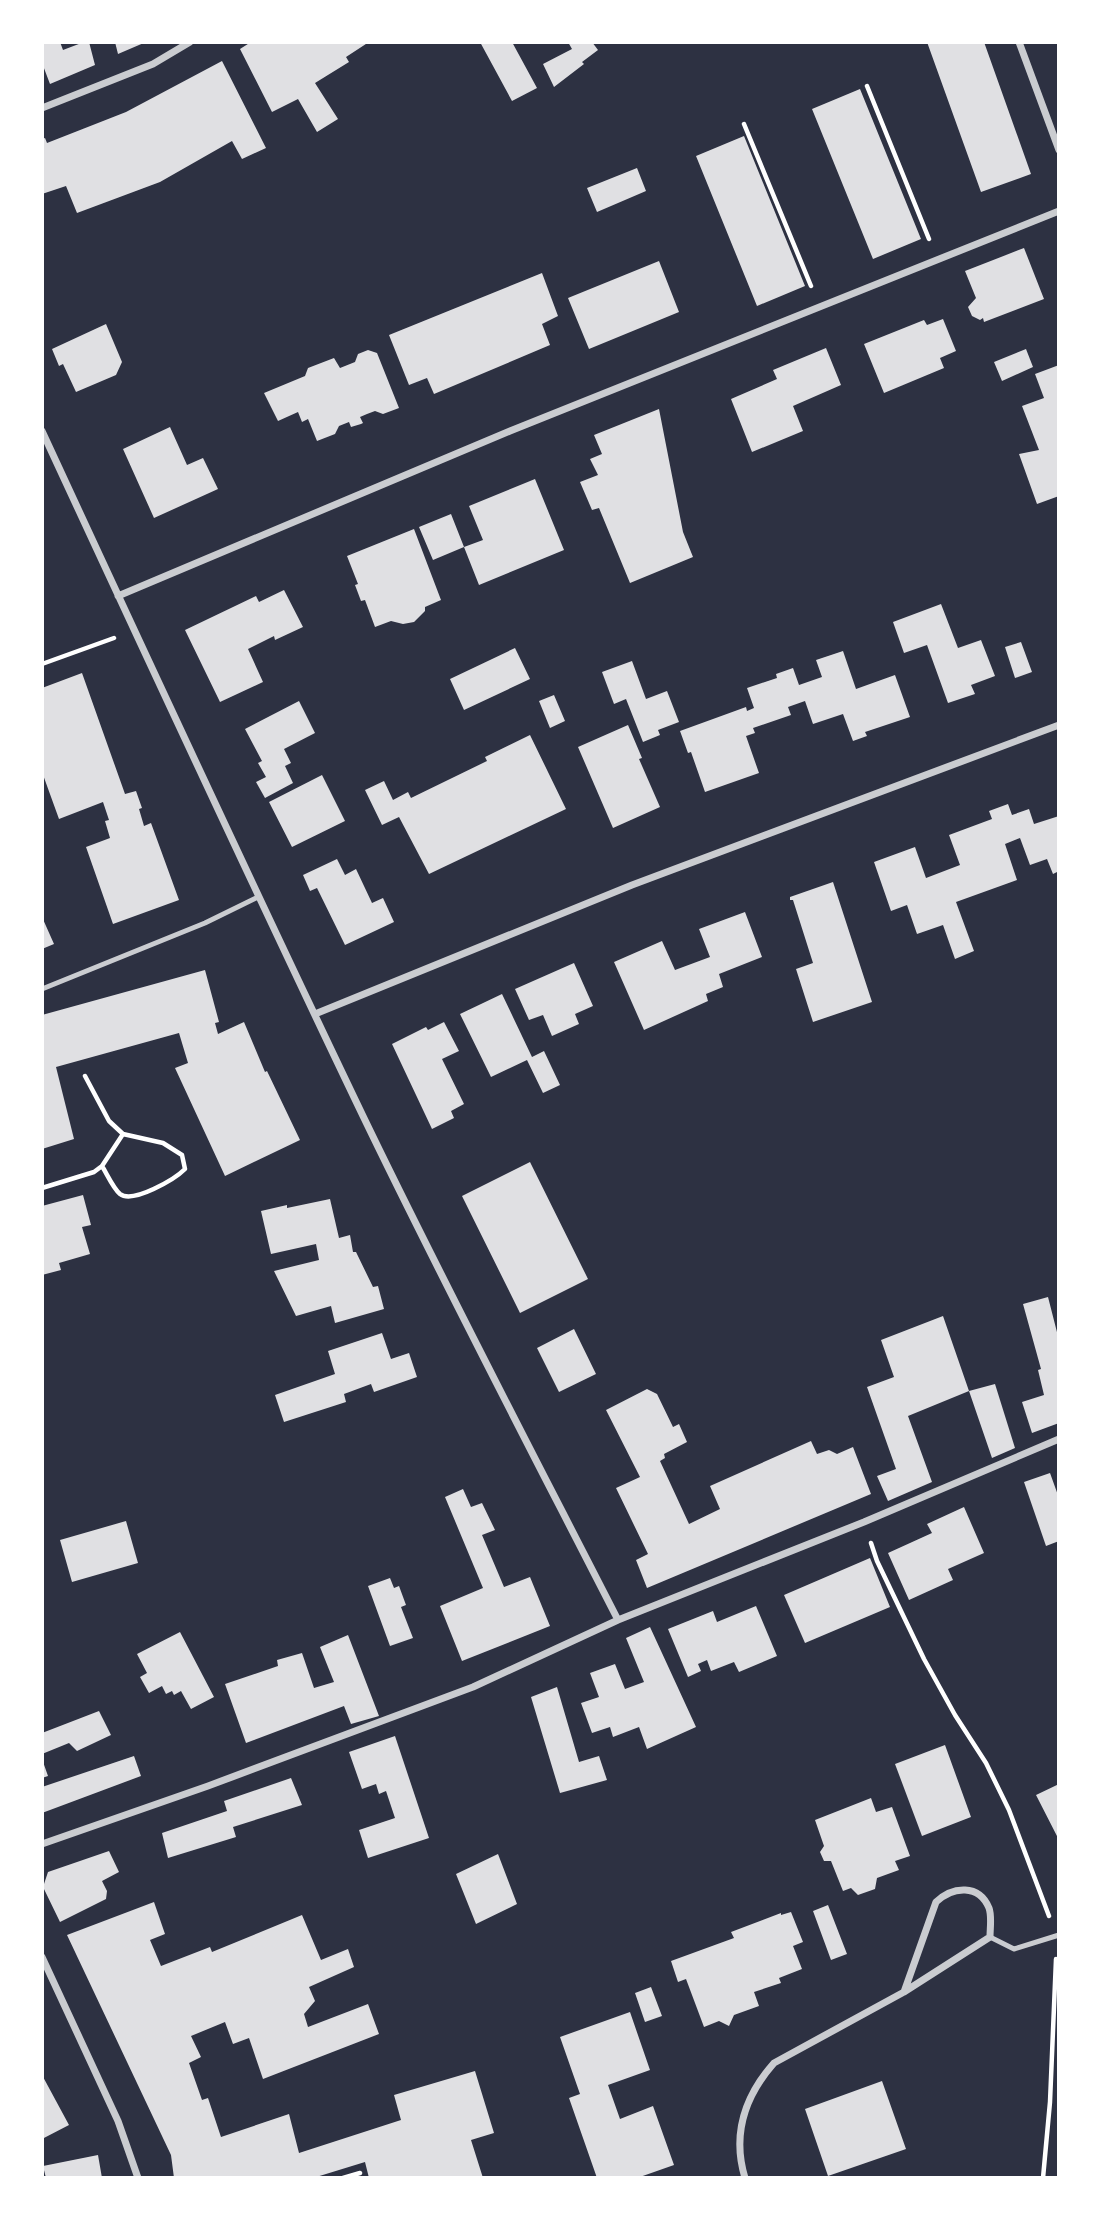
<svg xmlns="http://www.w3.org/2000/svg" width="1101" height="2220" viewBox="0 0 1101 2220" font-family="'Nunito Sans',sans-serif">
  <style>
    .building { fill: #e0e0e3 }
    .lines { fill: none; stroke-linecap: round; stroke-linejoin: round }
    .path { stroke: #fff; stroke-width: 4.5 }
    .service { stroke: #caccd0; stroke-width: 5 }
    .minor { stroke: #caccd0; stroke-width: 7 }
  </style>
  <rect width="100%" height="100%" fill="#2d3142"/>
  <!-- building -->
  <path class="building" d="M 42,42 L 60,42 L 63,50 L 84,42 L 89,42 L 95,65 L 50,84 L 42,63 Z
    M 115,42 L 146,42 L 118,54 Z
    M 251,42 L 369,42 L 346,57 L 349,62 L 315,83 L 338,119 L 317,132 L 298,99 L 272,112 L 240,49 Z
    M 480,42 L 512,42 L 537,88 L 512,101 Z
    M 568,42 L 592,42 L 598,50 L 582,62 L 584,64 L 554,87 L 543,64 L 572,49 Z
    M 927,42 L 984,42 L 1031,174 L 981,192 Z
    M 222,61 L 266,148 L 242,159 L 232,141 L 160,182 L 77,213 L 66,186 L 42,194 L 42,139 L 45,138 L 47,143 L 126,112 Z
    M 860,89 L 921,239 L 873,259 L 812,109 Z
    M 744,136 L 805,286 L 757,306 L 696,156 Z
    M 637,168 L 646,191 L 597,212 L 587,188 Z
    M 1024,248 L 1044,299 L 984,322 L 983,318 L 980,320 L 972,316 L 968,307 L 976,298 L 965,271 Z
    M 659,261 L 679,312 L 589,349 L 568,298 Z
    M 542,273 L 558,316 L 542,324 L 550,345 L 434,394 L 427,378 L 409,385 L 389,335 Z
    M 943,319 L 956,351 L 940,358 L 944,368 L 884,393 L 864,344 L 924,320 L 927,325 Z
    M 106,324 L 122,362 L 116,375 L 76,392 L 63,364 L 59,366 L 52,349 Z
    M 826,348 L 841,385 L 793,406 L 803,431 L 752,452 L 731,399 L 777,379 L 773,370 Z
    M 1026,349 L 1033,367 L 1002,381 L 994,362 Z
    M 368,350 L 377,353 L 399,408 L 383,414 L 375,411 L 367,414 L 360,417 L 363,423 L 361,424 L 351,427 L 349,422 L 339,426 L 335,434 L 317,441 L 308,419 L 302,422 L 298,412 L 278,421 L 264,393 L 305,376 L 308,368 L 334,358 L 340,368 L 355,362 L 358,354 Z
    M 1059,365 L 1059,496 L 1037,504 L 1019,454 L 1039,450 L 1022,406 L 1044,398 L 1035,374 Z
    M 659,409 L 683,532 L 693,557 L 630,583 L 599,508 L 592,510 L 580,482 L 598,475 L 590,459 L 602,454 L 594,435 Z
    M 170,427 L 187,465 L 203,458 L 218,489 L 154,518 L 123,449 Z
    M 535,479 L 564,550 L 479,585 L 464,547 L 483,540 L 469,506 Z
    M 451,514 L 464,547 L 433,560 L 419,527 Z
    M 414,529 L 441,600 L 425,607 L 425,611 L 414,622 L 403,624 L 391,621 L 375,627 L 365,600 L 361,601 L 355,585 L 358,584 L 347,556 Z
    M 284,590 L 303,627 L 275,640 L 274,636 L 248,649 L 263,682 L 220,702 L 185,630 L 256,596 L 259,602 Z
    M 941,604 L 958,648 L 981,640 L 995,676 L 971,685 L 975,694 L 948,703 L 927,645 L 904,653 L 893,622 Z
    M 1021,642 L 1032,672 L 1015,678 L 1005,647 Z
    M 515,648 L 530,679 L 464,710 L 450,679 Z
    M 843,651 L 856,689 L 895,675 L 910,717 L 865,732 L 867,736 L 853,741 L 843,714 L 813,724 L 805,701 L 788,707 L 791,715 L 753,728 L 755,733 L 746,736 L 759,773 L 705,792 L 691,752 L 688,753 L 680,731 L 746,707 L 747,711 L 754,708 L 747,688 L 777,678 L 776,674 L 793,668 L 799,685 L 822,677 L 816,660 Z
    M 632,661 L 646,699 L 667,691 L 679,722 L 658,730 L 660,735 L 643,742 L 626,699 L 614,704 L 602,672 Z
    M 82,673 L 125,794 L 136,791 L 142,808 L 139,809 L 144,826 L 151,823 L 179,900 L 113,924 L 86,847 L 110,838 L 105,821 L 109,820 L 103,802 L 59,819 L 42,772 L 42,688 Z
    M 554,695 L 565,721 L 550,728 L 539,701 Z
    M 299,701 L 315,733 L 284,749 L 291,763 L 285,766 L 293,783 L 265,798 L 256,782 L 266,777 L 258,763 L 262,761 L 245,729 Z
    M 628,725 L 642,758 L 639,759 L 660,807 L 613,828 L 578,747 Z
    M 530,735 L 566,809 L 429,874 L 399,817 L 382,825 L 365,790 L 384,781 L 393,800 L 408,792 L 411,798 L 487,761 L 485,757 Z
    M 322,775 L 345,821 L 292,847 L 269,802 Z
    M 1008,804 L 1012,815 L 1029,809 L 1034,824 L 1059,816 L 1059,871 L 1053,874 L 1047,859 L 1030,865 L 1020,838 L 1005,844 L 1017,880 L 956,902 L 974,951 L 955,959 L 943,925 L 917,934 L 907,905 L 891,911 L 874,862 L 915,847 L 926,878 L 960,865 L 949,835 L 992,819 L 989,811 Z
    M 337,859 L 345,875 L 356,869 L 372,903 L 383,898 L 394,922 L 345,945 L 317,888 L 310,891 L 303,875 Z
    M 833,882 L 872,1002 L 813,1022 L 796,969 L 813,963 L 793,900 L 790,900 L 790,897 Z
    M 745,912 L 762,957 L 719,974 L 723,987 L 706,994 L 708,1001 L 644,1030 L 614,962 L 662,941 L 675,970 L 710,957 L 699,929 Z
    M 42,917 L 54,944 L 42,949 Z
    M 574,963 L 593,1006 L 575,1014 L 579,1024 L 552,1036 L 543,1015 L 529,1020 L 515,989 Z
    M 205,970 L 219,1022 L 215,1023 L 218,1034 L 244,1022 L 265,1072 L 267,1071 L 300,1140 L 225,1176 L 175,1068 L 188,1063 L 179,1033 L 56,1067 L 74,1139 L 42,1149 L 42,1015 Z
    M 502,994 L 532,1057 L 544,1051 L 560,1085 L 543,1093 L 527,1060 L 491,1077 L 460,1014 Z
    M 444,1022 L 459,1051 L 442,1059 L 464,1104 L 451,1111 L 454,1118 L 432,1129 L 392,1044 L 426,1027 L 428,1030 Z
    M 530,1162 L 588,1279 L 520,1313 L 462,1196 Z
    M 83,1195 L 91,1225 L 82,1227 L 90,1254 L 59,1263 L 61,1270 L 42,1275 L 42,1206 Z
    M 330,1199 L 339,1238 L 350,1235 L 353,1252 L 356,1252 L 373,1287 L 378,1286 L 384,1309 L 335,1323 L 331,1306 L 296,1316 L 274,1271 L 319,1260 L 316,1244 L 271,1254 L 261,1211 L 287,1205 L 287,1208 Z
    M 1048,1297 L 1059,1340 L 1059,1423 L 1032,1433 L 1022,1402 L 1044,1395 L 1038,1370 L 1041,1369 L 1023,1304 Z
    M 943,1316 L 969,1391 L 908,1416 L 932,1482 L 888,1501 L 877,1476 L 896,1469 L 867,1387 L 894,1377 L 881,1340 Z
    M 574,1329 L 596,1374 L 559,1392 L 537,1348 Z
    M 382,1333 L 391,1359 L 409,1353 L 417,1377 L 374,1392 L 371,1384 L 344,1394 L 346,1402 L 284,1422 L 275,1395 L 335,1374 L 328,1351 Z
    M 995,1384 L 1015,1448 L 992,1458 L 969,1391 Z
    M 647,1389 L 657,1394 L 673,1427 L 679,1424 L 687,1442 L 664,1454 L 665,1458 L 660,1461 L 689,1524 L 720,1509 L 710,1486 L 811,1441 L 817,1454 L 829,1450 L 837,1454 L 853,1447 L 871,1494 L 647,1588 L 636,1560 L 648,1554 L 616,1488 L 640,1477 L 606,1410 Z
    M 1050,1473 L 1059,1498 L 1059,1541 L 1046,1546 L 1024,1482 Z
    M 463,1489 L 471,1507 L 482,1503 L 495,1530 L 482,1535 L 504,1587 L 530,1577 L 550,1626 L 462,1661 L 440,1606 L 483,1588 L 445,1497 Z
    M 964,1507 L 984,1553 L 948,1569 L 953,1580 L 909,1600 L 888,1553 L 932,1533 L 927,1524 Z
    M 126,1521 L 138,1563 L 72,1582 L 60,1540 Z
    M 870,1558 L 890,1607 L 805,1643 L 784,1595 Z
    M 390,1578 L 394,1588 L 399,1586 L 406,1605 L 401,1607 L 413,1638 L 390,1646 L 368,1586 Z
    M 756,1606 L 777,1656 L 739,1672 L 734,1662 L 711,1671 L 707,1660 L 698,1664 L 701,1671 L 688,1677 L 668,1629 L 713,1611 L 717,1622 Z
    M 650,1627 L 696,1727 L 647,1749 L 639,1727 L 613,1737 L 610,1727 L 592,1733 L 581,1703 L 599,1697 L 590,1673 L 615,1664 L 625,1689 L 644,1682 L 626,1638 Z
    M 180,1632 L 214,1697 L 191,1709 L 181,1691 L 174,1695 L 172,1691 L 166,1694 L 162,1686 L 149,1693 L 140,1677 L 147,1673 L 137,1654 Z
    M 348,1635 L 379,1716 L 351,1724 L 344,1706 L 246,1743 L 225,1684 L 278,1666 L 277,1660 L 302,1653 L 314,1688 L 334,1682 L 320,1647 Z
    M 557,1687 L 579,1762 L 599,1756 L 607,1780 L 560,1793 L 531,1697 Z
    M 99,1711 L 111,1735 L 77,1751 L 69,1743 L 42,1754 L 42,1733 Z
    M 395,1736 L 429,1838 L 368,1858 L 359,1830 L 395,1818 L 386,1791 L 379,1794 L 376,1784 L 362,1789 L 349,1752 Z
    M 945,1745 L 971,1817 L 922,1836 L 895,1764 Z
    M 134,1756 L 141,1776 L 42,1813 L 42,1787 Z
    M 42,1759 L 48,1776 L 42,1778 Z
    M 291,1778 L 302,1805 L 233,1827 L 236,1837 L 168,1858 L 162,1833 L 227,1811 L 224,1801 Z
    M 1059,1784 L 1059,1840 L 1036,1795 Z
    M 871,1798 L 876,1812 L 892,1807 L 910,1856 L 895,1861 L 899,1870 L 877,1878 L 875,1889 L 858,1895 L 851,1888 L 843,1891 L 831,1861 L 824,1861 L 820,1852 L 824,1846 L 815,1820 Z
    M 109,1851 L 119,1872 L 102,1881 L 107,1891 L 106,1899 L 60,1922 L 43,1887 L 48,1872 Z
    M 498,1854 L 517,1904 L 476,1924 L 456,1874 Z
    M 154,1902 L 165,1934 L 150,1940 L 161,1966 L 210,1947 L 212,1952 L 302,1915 L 321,1960 L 348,1949 L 354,1967 L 309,1987 L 315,2001 L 304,2014 L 308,2027 L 368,2004 L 379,2034 L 263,2079 L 249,2038 L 233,2044 L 225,2022 L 191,2036 L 201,2057 L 189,2063 L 202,2100 L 208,2098 L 221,2137 L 289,2114 L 299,2153 L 401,2120 L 394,2095 L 475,2071 L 494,2133 L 471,2140 L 483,2178 L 369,2178 L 365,2162 L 313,2178 L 174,2178 L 171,2155 L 67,1935 Z
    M 828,1905 L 847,1954 L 831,1960 L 813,1911 Z
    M 791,1912 L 803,1942 L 793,1946 L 802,1969 L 779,1978 L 781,1983 L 754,1992 L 759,2006 L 734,2015 L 729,2026 L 719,2021 L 704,2027 L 686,1979 L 678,1982 L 671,1961 L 734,1938 L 731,1932 L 781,1913 L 781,1915 Z
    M 651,1987 L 662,2016 L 645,2022 L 635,1993 Z
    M 630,2012 L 650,2070 L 608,2085 L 620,2119 L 653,2106 L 674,2165 L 637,2178 L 597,2178 L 569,2098 L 580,2094 L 560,2037 Z
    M 42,2075 L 69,2125 L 42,2139 Z
    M 882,2081 L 906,2149 L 828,2176 L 805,2109 Z
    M 98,2155 L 102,2178 L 46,2178 L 43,2166 Z"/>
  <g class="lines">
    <!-- path -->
    <path class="path" d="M 867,86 L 929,239
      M 744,124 L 811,286
      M 42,664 L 114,638
      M 102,1166 C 107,1174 113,1188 120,1194 C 133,1204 175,1179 185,1169 L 182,1155 L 163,1143 L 123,1134
      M 42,1188 L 94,1172 L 102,1166 L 123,1134 L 109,1121 L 85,1076
      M 871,1543 L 877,1561 L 924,1659 L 955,1715 L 986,1763 L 1009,1810 L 1049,1916
      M 343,2178 L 360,2173
      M 1043,2178 L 1050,2102 L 1056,1959"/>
    <!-- service -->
    <path class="service" d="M 42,989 L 205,923 L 258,897
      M 990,1937 L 1014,1949 L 1059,1935"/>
    <!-- minor -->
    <path class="minor" d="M 1019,42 L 1059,150
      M 42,108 L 153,64 L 190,42
      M 42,431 C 148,660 254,889 363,1116 C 445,1286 532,1452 618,1620
      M 118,596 L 510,431 L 1059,211
      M 315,1014 L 632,885 L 1059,725
      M 42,1844 L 208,1786 L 473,1687 L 618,1620 L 864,1522 L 1059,1439
      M 42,1957 L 118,2121 L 138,2178
      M 745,2178 C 732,2135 745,2096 774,2063 L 904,1992 L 990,1937 C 990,1928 992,1916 989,1908 C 979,1884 953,1886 936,1902 L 904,1992"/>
  </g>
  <!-- border -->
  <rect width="1101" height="2220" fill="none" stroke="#ffffff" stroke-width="88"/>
</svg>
